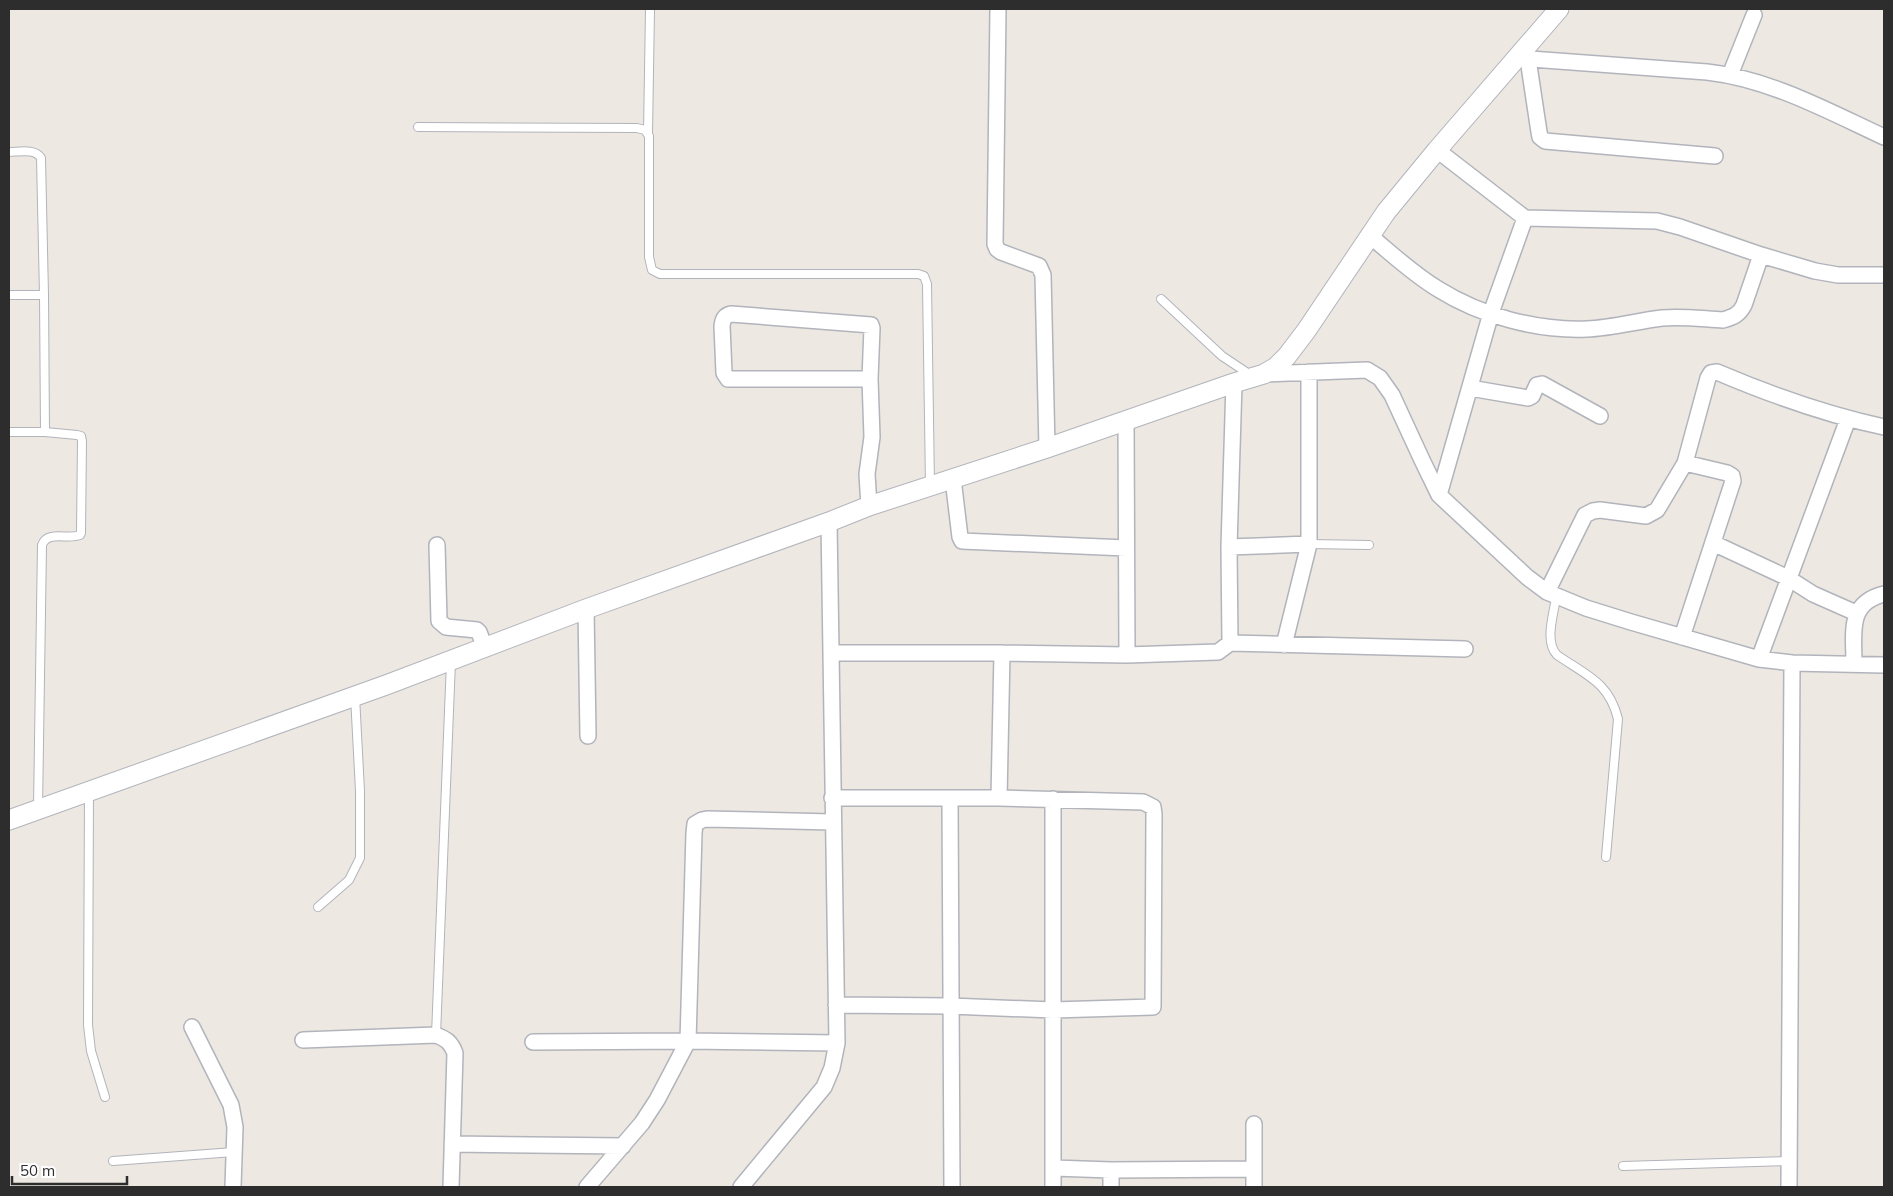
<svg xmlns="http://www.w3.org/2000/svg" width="1893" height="1196" viewBox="0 0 1893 1196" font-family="Mulish,sans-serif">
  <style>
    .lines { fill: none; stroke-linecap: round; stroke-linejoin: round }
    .service-casing { stroke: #b2b4bc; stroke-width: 10 }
    .minor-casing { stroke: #b2b4bc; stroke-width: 18 }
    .tertiary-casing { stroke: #b2b4bc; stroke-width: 21 }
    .service { stroke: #fff; stroke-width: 8 }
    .minor { stroke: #fff; stroke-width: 15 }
    .tertiary { stroke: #fff; stroke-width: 19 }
  </style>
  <rect width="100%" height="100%" fill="#ede8e2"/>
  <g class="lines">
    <!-- service casing -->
    <g class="service-casing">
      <path id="service" d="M 418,127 L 637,128 L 645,130 L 649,136 L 649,257 L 652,270 L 660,274 L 918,274 L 924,276 L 927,284 L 930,486
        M 648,133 L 650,9
        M 9,152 C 19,152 35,148 41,158 L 44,295
        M 9,295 L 44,295 L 45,432 L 77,435 L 81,436 L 82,441 L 81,533 L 80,535 C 68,540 47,530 42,545 L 38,808
        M 1161,299 L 1222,356 L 1252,376
        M 9,432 L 45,432
        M 1309,544 L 1369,545
        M 1556,597 C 1554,614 1544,641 1557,655 C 1586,675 1609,682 1618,719 L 1606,857
        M 89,792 L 88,1025 L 91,1051 L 105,1097
        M 318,907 L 349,880 L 360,858 L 360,791 L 355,696
        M 436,1035 L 451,661
        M 113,1161 L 234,1152
        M 1623,1166 L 1790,1161"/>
    </g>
    <!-- minor casing -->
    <g class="minor-casing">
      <path id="minor" d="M 998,9 L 995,244 L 997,249 L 1001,252 L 1039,266 L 1043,275 L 1047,448
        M 1517,58 L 1707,72 C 1770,79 1828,111 1884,137
        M 1528,59 L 1539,132 L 1540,137 L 1545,141 L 1715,156
        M 1730,75 L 1754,15
        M 1437,150 L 1525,218 L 1657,221 L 1680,227 L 1761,255
        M 1369,235 C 1392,254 1413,274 1438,289 C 1481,316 1537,331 1587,329 C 1612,328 1637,321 1662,318 C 1682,316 1703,319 1723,320 C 1733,317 1739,315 1744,305 L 1761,255 L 1815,271 L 1838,275 L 1884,275
        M 1264,374 L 1367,370 L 1380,378 L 1392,395 L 1422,460 L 1439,495 L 1527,577 L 1547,592 L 1586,608 L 1631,622 L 1759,659 L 1792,663 L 1884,665
        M 1470,388 L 1528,398 L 1532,396 L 1537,385 L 1542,384 L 1600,416
        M 1126,420 L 1127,655
        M 953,479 L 960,537 L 962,541 L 1126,548
        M 1439,495 L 1491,313 L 1525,218
        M 869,506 L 867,474 L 872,437 L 870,379 L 872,328 L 871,325 L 731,314 C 724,316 723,319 722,326 L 724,373 L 728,379 L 870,379
        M 1713,543 L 1788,578 L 1813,594 L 1856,613
        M 437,545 L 439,621 L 446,627 L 477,630 L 479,632 L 485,648
        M 1229,547 L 1309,544
        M 1547,592 L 1585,515 L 1593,511 L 1600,510 L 1646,516 L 1657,510 L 1685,463 L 1708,378 L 1711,373 L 1717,372 C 1771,395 1827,415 1884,427
        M 586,609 L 588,736
        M 1682,637 L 1733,481 L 1732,476 L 1727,473 L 1685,463
        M 1230,643 L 1229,547 L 1234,383
        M 1284,645 L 1309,544 L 1309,372
        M 831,653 L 1002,653 L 1127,655 L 1218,652 L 1230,643 L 1465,649
        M 1759,659 L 1848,419
        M 1854,664 C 1854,633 1847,603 1884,594
        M 832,798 L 999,798 L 1143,802 L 1153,807 L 1154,814 L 1153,1007 L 1053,1010 L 950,1006 L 836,1005
        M 999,798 L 1002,653
        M 950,799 L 952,1187
        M 1053,799 L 1053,1187
        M 192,1027 L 231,1105 L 235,1127 L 233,1187
        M 303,1040 L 436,1035 C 446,1039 451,1042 455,1053 L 451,1187
        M 533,1042 L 688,1041 L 694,833 L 695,824 L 702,820 L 707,819 L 832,822
        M 452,1144 L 623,1146
        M 1054,1168 L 1111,1170 L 1254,1169
        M 587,1187 L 642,1123 L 657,1100 L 688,1041 L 837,1043
        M 741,1187 L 824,1087 L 832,1068 L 837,1043 L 829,522
        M 1111,1187 L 1111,1170
        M 1254,1187 L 1254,1124
        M 1789,1187 L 1792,663"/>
    </g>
    <!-- tertiary casing -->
    <g class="tertiary-casing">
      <path id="tertiary" d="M 9,820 L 386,685 L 586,609 L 829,522 L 869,506 L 1047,448 L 1234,383 L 1264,374 L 1276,367 L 1287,356 L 1306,331 L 1386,212 L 1437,150 L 1559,9"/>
    </g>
    <!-- service -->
    <use href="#service" class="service"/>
    <!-- minor -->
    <use href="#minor" class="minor"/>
    <!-- tertiary -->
    <use href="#tertiary" class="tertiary"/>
  </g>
  <!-- border -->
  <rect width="1893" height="1196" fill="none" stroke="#2d2d2d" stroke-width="20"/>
  <!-- scale -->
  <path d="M12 1176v8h115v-8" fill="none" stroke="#2d2d2d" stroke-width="2.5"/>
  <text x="20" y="1176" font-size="15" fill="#2d2d2d" stroke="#ffffff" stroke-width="4" paint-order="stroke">50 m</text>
</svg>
